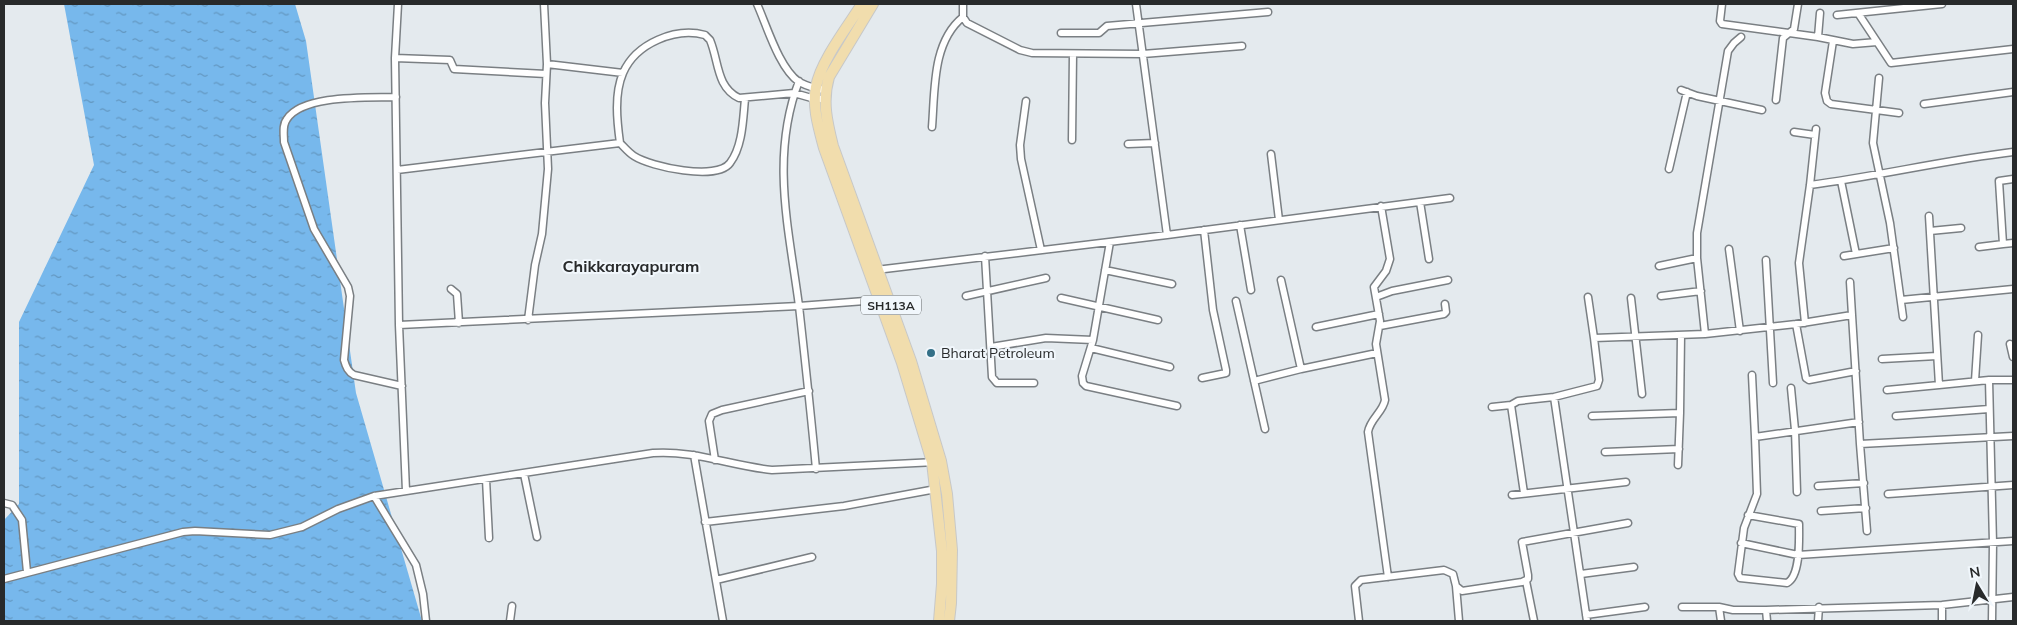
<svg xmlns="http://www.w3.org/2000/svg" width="2017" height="625" viewBox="0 0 2017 625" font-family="Mulish,sans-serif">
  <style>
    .water { fill: url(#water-ripples) }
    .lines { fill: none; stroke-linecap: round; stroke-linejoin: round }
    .minor-casing { stroke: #7a7f83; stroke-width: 9 }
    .primary-casing { stroke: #c7c8c8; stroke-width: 12 }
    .minor { stroke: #fff; stroke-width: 6 }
    .primary { stroke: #f1ddad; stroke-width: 10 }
    .poi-dot { fill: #347087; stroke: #f1f7fc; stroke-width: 2 }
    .labels { text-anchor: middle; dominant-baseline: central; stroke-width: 4; stroke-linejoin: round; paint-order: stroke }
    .shield { fill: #f1f7fc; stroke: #64686a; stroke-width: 1 }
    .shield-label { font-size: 12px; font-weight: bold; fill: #282a2b }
    .poi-label { font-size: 14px; fill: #282a2b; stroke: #f1f7fc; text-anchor: start }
    .quarter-label { font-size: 16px; font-weight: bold; fill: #282a2b; stroke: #f1f7fc }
  </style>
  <defs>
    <pattern id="water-ripples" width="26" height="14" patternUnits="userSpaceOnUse" patternTransform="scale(1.25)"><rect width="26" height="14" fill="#77b8ec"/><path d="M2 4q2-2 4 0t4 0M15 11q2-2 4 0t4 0" fill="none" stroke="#6296bf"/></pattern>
  </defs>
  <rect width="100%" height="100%" fill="#e4eaee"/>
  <!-- water -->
  <path class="water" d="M 64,4 L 295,4 L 306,41 L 356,393 L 422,621 L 4,621 L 4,520 L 19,504 L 19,322 L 94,165 Z"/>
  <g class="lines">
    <!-- minor casing -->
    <g class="minor-casing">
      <path id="minor" d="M 398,4 L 395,58 L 399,325 L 406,491
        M 544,4 L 547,64 L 623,73
        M 757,4 C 767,26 779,68 799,82 C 807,86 817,89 825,90
        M 963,4 L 963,17 L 967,23 L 1020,50 L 1032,53 L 1143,54 L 1242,46
        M 1136,4 L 1167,235
        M 1722,4 L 1720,21 L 1722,24 L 1818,37
        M 1820,13 L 1818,37 L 1853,44 L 1877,42
        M 1858,13 L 1891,63 L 2013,49
        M 1837,15 L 1942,4
        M 1061,33 L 1099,33 L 1107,26 L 1268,12
        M 1833,41 L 1825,93 L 1827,101 L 1831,104 L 1899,113
        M 395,58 L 450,60 L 454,69 L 546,74
        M 1879,78 L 1873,143 L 1890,223 L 1903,317
        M 799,81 C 770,157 789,229 799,306 C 805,360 811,414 816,469
        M 1681,90 L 1697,96 L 1762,110
        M 396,97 C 370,98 303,94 287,119 C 282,125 284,134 284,142 L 314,229 L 348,287 L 350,296 L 344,360 C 346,367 348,372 354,375 L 402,386
        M 1776,100 L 1783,38 L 1794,29 L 1798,4
        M 1026,101 L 1020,145 L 1021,159 L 1041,250
        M 1924,104 L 2013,92
        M 932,127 C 935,90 932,42 963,17
        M 1794,132 L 1815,135
        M 1072,140 L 1073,54
        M 620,143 C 624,147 629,153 634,156 C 651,167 717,181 730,163 C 743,146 743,118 745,99
        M 1128,144 L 1155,143
        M 1271,154 L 1279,220
        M 1669,169 L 1687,92
        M 397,170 L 620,143 C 617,121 614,94 623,73 C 636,43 676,27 705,35 L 710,40 C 719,61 716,87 739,98 L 794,93 L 815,99 L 825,99
        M 2013,179 L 1999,181 L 2003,244 L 2013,243
        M 1841,181 L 1856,254
        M 1810,185 C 1879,176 1945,160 2013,152
        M 1420,202 L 1429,259
        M 1381,206 L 1390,259 L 1386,271 L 1374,287 L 1380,321 L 1376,344 L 1385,400 C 1383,412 1370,419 1368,432 L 1388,577
        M 1240,225 L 1251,290
        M 1930,231 L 1961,228
        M 1110,242 L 1093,340 L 1082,376 L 1083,383 L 1086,386 L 1177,406
        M 1979,247 L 2003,244
        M 1729,249 L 1740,331
        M 985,256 L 992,377 L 997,383 L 1034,383
        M 1844,256 L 1894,248
        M 1766,260 L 1773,383
        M 1659,266 L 1697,258
        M 876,270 L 1167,235 L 1450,198
        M 1105,270 L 1172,284
        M 1281,280 L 1301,369 L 1377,353
        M 1850,282 L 1852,315
        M 451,289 L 457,294 L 459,323
        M 966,296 L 1046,278
        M 1661,296 L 1701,291
        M 1376,297 L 1392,291 L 1448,280
        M 1588,297 L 1594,338
        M 1061,298 L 1158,320
        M 1631,298 L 1642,394
        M 1901,300 L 2013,289
        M 1236,301 L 1265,429
        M 528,320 L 535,265 L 542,234 L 548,169 L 545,103 L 547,64
        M 1805,323 L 1799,263 L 1810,185 L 1816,129
        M 1796,324 L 1806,378 L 1809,380 L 1856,371
        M 399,325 L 799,306 L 878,300
        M 1380,326 L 1444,314 L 1446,312 L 1445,304
        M 1316,327 L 1379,314
        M 1705,334 L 1697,258 L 1697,233 L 1728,51 L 1734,43 L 1741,37
        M 2010,344 L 2013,357
        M 991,347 L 1046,338 L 1093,340
        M 1091,348 L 1170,367
        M 1882,359 L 1937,356
        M 1752,375 L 1755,437 L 1859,422
        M 1202,378 L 1226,373 L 1226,370 L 1213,310 L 1204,230
        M 1989,380 L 1993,543 L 1992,621
        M 1254,381 L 1301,369
        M 1975,381 L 1978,335
        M 1939,385 L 1989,380 L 2013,380
        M 1791,388 L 1795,430 L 1797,492
        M 1887,390 L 1939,385 L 1929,216
        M 1554,397 L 1587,621
        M 1492,407 L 1511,405
        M 1592,416 L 1680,413 L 1681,335
        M 1896,416 L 1989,409
        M 1860,444 L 1867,531
        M 1605,452 L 1679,449
        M 694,455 L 723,621
        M 715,460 L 709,421 L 712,414 L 722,410 L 809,391
        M 1678,465 L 1680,413
        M 524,474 L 537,537
        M 486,479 L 489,538
        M 1818,486 L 1864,483
        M 1524,493 L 1511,405 L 1518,401 L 1554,397 L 1597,386 L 1599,380 L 1594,338 L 1705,334 L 1796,324 L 1852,315 L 1860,444 L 2013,436
        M 1888,494 L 2013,485
        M 1512,495 L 1626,482
        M 374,496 L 416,565 L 423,594 L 426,621
        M 4,503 L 12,505 L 22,520 L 27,572
        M 1821,511 L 1866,508
        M 1748,515 L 1799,524 C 1799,538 1801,576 1787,583 L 1740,578 L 1738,574 L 1744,528 L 1757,494 L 1755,437
        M 705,522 L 844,506 L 936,489
        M 1741,543 L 1798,555 L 2013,541
        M 1581,574 L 1634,567
        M 4,579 L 183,532 L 195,531 L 270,535 L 302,527 L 338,509 L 374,496 L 653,453 C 694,450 732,466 772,470 L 936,462
        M 716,580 L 812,557
        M 1526,581 L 1534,621
        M 1456,586 L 1459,621
        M 1682,607 L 1719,607
        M 1766,610 L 1942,605 L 2013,597
        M 1586,615 L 1645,607
        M 510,621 L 512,606
        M 1359,621 L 1355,586 L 1361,580 L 1444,570 L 1453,574 L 1456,586 L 1462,591 L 1522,582 L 1528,579 L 1528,575 L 1522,542 L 1628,523
        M 1721,621 L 1719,607 L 1733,610 L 1766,610 L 1767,621
        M 1818,621 L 1819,607
        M 1942,621 L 1942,605"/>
    </g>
    <!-- primary casing -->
    <g class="primary-casing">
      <path id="primary" d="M 862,4 C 848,26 820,62 816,87 C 812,107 819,129 824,148 L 902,363 L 932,462 L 942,551 L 942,584 L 939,621
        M 873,4 L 829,77 C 822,101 827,122 833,146 L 911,361 L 941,461 L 947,494 L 952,550 L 951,603 L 949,621"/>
    </g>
    <!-- minor -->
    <use href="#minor" class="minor"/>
    <!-- primary -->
    <use href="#primary" class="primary"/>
  </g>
  <!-- markers -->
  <circle class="poi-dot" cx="931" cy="353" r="5"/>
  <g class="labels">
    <!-- shield labels -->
    <rect class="shield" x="861" y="295.5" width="60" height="19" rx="4"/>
    <g class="shield-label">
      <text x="891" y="305">SH113A</text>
    </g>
    <!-- poi labels -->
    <g class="poi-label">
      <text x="941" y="353">Bharat Petroleum</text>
    </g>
    <!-- quarter labels -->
    <g class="quarter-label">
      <text x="631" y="266">Chikkarayapuram</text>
    </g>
  </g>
  <!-- border -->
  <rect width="2017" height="625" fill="none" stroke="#282a2b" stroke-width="10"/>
  <!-- north arrow -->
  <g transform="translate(1977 585) rotate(350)" stroke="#f1f7fc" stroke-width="4" paint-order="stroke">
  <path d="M0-4L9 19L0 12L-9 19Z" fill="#282a2b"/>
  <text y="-8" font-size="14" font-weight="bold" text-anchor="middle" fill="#282a2b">N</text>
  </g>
</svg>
